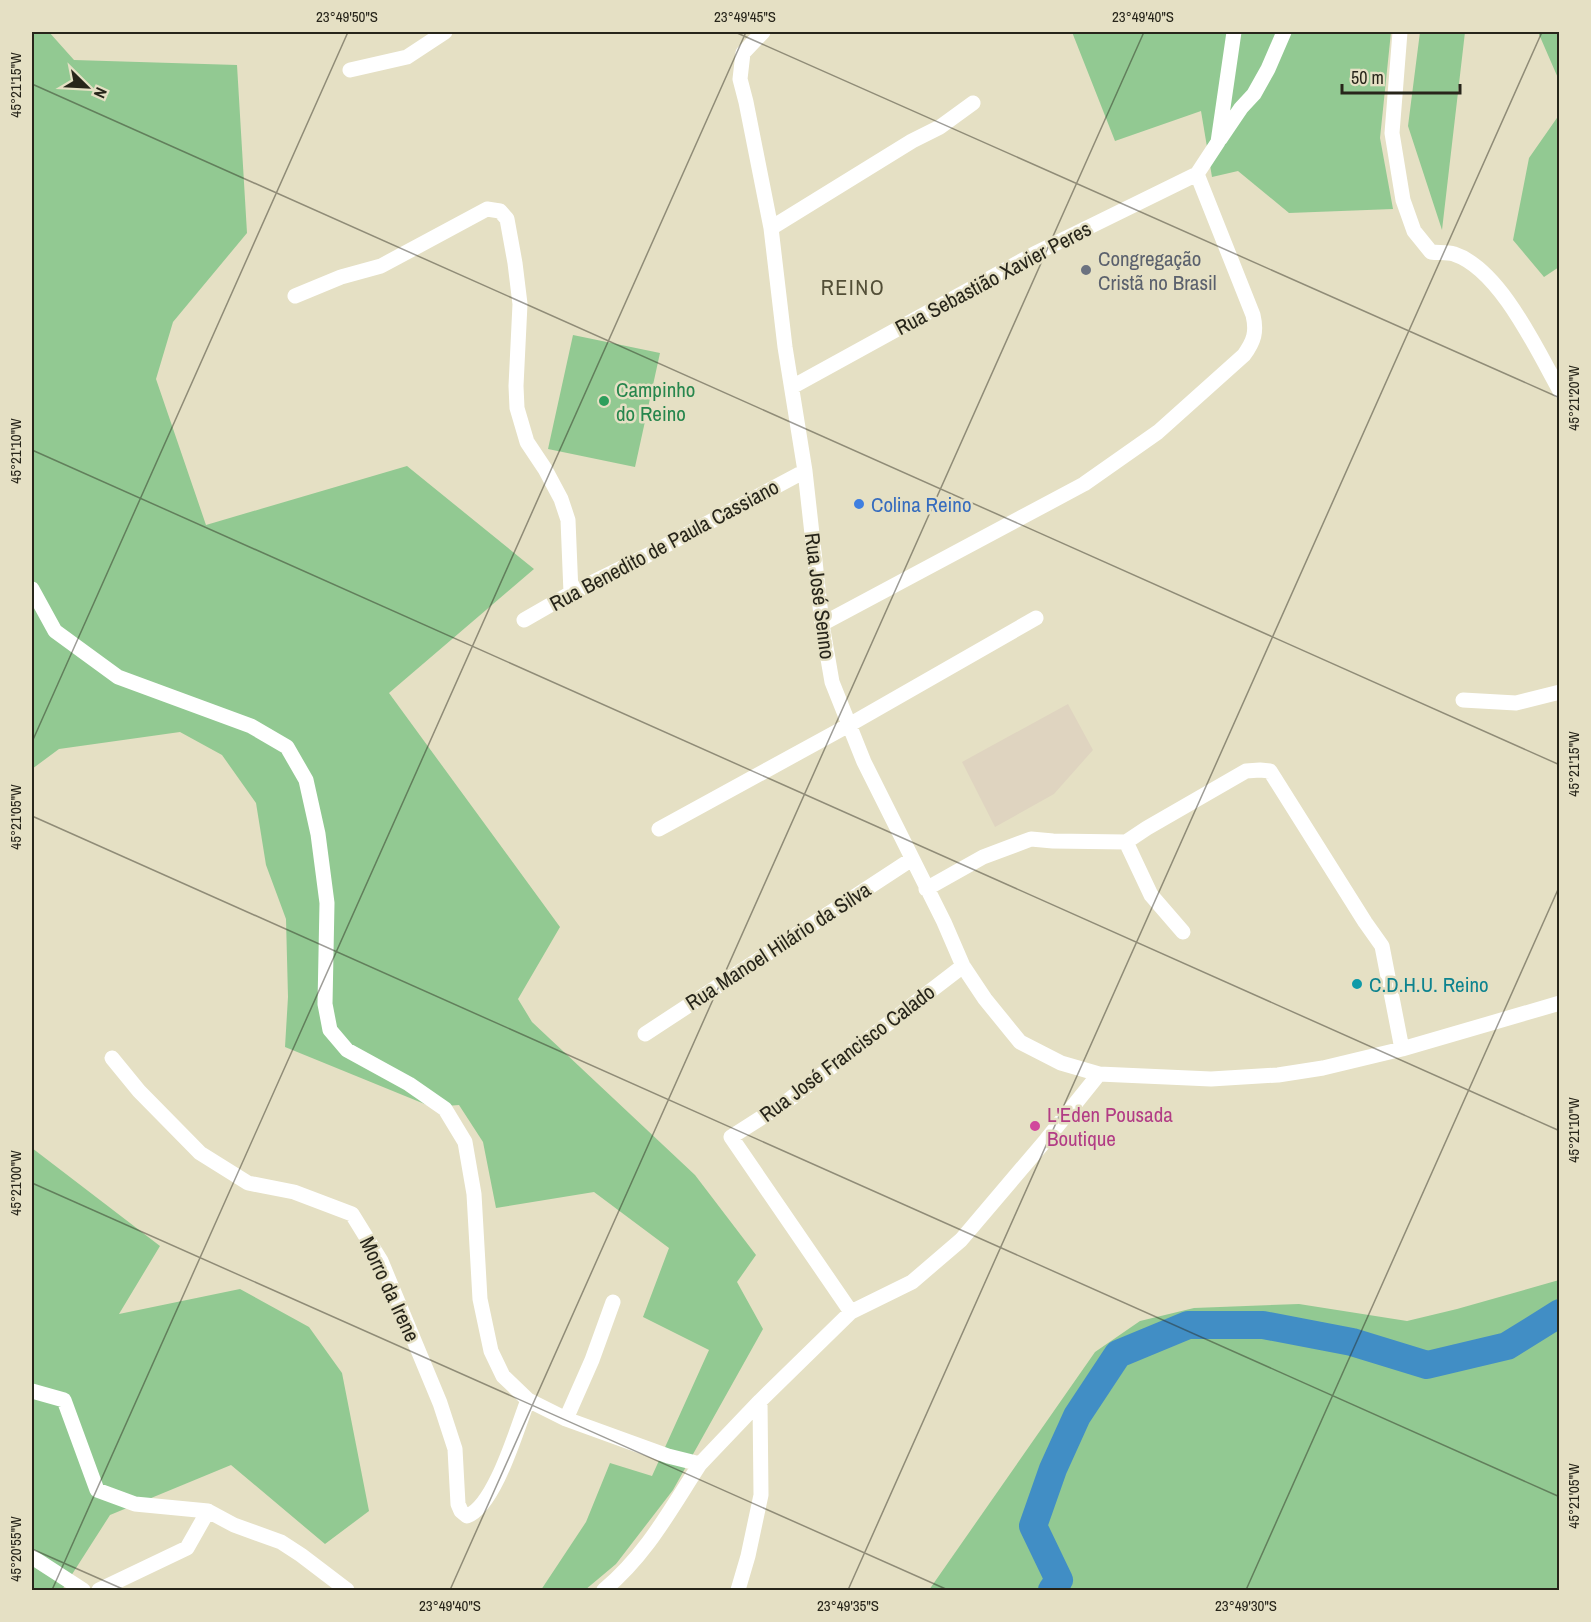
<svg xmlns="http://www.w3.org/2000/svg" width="1591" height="1622" viewBox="0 0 1591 1622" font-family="'Archivo Narrow',sans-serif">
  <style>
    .education { fill: #dfd4c0 }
    .green { fill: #92c992 }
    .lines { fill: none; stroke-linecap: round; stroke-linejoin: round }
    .river { stroke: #418ec5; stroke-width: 28 }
    .street { stroke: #fff; stroke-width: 15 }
    .ticks { fill: none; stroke: #27251a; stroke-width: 1.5; stroke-opacity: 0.45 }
    .worship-dot { fill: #6b7280; stroke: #e5e0c4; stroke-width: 2 }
    .leisure-dot { fill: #2e9e5b; stroke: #e5e0c4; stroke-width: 2 }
    .shop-dot { fill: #3f7fe0; stroke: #e5e0c4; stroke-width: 2 }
    .culture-dot { fill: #0f9aa8; stroke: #e5e0c4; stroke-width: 2 }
    .hotel-dot { fill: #d1479c; stroke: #e5e0c4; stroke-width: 2 }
    .labels { text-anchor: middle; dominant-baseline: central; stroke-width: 5; stroke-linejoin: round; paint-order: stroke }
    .worship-label { font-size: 21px; fill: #5b616d; stroke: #e5e0c4; text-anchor: start }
    .street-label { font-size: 21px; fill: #27251a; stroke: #e5e0c4 }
    .leisure-label { font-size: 21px; fill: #27864d; stroke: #e5e0c4; text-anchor: start }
    .shop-label { font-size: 21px; fill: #366cbe; stroke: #e5e0c4; text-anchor: start }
    .culture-label { font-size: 21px; fill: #0d838f; stroke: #e5e0c4; text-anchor: start }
    .hotel-label { font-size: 21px; fill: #b23c85; stroke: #e5e0c4; text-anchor: start }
    .neighbourhood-label { font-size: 22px; letter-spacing: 1.5px; fill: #534f37; stroke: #e5e0c4 }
    .neatline { fill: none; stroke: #27251a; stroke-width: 2 }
    .ticks-label { font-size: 15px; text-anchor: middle; fill: #27251a }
  </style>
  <rect width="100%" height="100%" fill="#e5e0c4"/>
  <!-- education -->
  <path class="education" d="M 1068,704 L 1093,750 L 1054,794 L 995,827 L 962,762 Z"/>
  <!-- green -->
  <path class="green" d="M 32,32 L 49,32 L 74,60 L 237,65 L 247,233 L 173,322 L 156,379 L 206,525 L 407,466 L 534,569 L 389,693 L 560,927 L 518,999 L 532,1022 L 695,1175 L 756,1255 L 737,1282 L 763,1329 L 673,1490 L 616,1564 L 585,1590 L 541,1590 L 586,1522 L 610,1463 L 652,1476 L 709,1350 L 643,1317 L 669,1248 L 594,1192 L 496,1208 L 483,1142 L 459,1105 L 432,1107 L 285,1047 L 288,997 L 286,919 L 266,865 L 256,803 L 222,755 L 180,732 L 59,749 L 32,769 Z
    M 1072,32 L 1391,32 L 1380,138 L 1393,209 L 1289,213 L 1238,171 L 1212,177 L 1201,111 L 1115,141 Z
    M 1420,32 L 1465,32 L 1442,230 L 1408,126 Z
    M 1538,32 L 1560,32 L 1559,267 L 1544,277 L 1513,240 L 1529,158 L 1559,115 L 1558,78 Z
    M 573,335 L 660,353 L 635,467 L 548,449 Z
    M 32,1148 L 160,1246 L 119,1314 L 240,1289 L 309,1327 L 342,1373 L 369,1511 L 325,1544 L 231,1465 L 110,1515 L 62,1590 L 32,1590 Z
    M 1559,1280 L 1559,1590 L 929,1590 L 1095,1352 L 1140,1321 L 1194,1308 L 1299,1304 L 1407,1321 L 1457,1309 Z"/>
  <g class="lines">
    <!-- river -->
    <path class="river" d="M 1052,1590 L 1059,1580 L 1033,1526 L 1053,1469 L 1077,1416 L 1118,1354 L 1188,1325 L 1263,1325 L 1352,1342 L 1427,1365 L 1507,1346 L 1560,1313"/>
    <!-- street -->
    <path class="street" d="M 763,32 L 743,53 L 740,79 L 746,102 L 771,228 L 785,347 L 805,471 L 822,624 L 832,682 L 864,762 L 944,922 L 963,966 L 985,999 L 1020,1042 L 1061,1063 L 1099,1074 L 1211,1079 L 1278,1075 L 1323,1068 L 1402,1049 L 1560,1003
      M 1400,32 L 1392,133 L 1403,200 L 1414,231 L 1431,252 C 1438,253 1447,252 1454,254 C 1500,269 1537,350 1560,391
      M 350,70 L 407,57 L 445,32
      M 1220,139 L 1241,108 L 1254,94 L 1268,69 L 1284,32
      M 1197,174 L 1218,142 L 1234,32
      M 771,228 L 912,141 L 940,127 L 973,103
      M 295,296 L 341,277 L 381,266 L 487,209 L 500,211 L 507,219 L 515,263 L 520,304 L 516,386 L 517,408 L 527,442 L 545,469 L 561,499 L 568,520 L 571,593
      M 792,387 L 1034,254 L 1197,174
      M 32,589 L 55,631 L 118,677 L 251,726 L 287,747 L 306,780 L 318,834 L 327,903 L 325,1004 L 330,1030 L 347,1050 L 409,1084 L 445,1109 L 465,1142 L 474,1194 L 480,1299 L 491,1351 L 503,1376 L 528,1400 L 566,1419 L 668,1456 L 700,1464 L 760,1401 L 851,1312 L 912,1282 L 961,1240 L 1046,1140 L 1099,1074
      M 524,620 L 571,593 L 648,555 L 805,471
      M 822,624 L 1084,484 L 1158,432 L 1244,355 C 1254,341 1257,332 1253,315 L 1197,174
      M 1463,700 L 1516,703 L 1560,692
      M 659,829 L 849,725 L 1036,618
      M 1126,842 L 1151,895 L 1183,932
      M 926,889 L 983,857 L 1031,839 L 1053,841 L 1126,842 L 1147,828 L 1246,771 L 1260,770 L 1270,771 L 1365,922 L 1382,946 L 1402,1049
      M 645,1034 L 912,859
      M 112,1058 L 139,1091 L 200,1153 L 248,1183 L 294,1192 L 352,1214 L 381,1261 L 440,1403 L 455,1449 L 458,1504 L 461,1511 L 467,1516 C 495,1506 517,1428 528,1400
      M 851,1312 L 731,1137 L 786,1102 L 963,966
      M 32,1391 L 64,1400 L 97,1490 L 135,1504 L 208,1511
      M 566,1419 L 592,1360 L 613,1302
      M 32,1557 L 83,1590
      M 99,1590 L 187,1548 L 208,1511 L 234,1525 L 281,1542 L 301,1555 L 347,1590
      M 604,1590 C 647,1554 670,1510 700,1464
      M 738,1590 L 748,1556 L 761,1495 L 760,1401"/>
  </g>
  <!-- ticks -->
  <path class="ticks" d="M 735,32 L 1560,398M 1557,32 L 1560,32M 32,84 L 1560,765M 32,450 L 1560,1131M 32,742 L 348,32M 32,816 L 1560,1497M 32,1183 L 948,1590M 32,1549 L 125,1590M 52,1590 L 746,32M 450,1590 L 1144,32M 848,1590 L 1542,32M 1246,1590 L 1560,885"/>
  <!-- markers -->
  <circle class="worship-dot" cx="1086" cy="270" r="6"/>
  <circle class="leisure-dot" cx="604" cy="401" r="6"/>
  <circle class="shop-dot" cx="859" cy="504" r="6"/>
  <circle class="culture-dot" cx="1357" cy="984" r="6"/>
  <circle class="hotel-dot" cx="1035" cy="1126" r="6"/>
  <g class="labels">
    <!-- worship labels -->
    <g class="worship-label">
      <text x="1098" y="258">Congregação<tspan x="1098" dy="24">Cristã no Brasil</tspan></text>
    </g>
    <!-- street labels -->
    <g class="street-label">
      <text transform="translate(993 278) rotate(-28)">Rua Sebastião Xavier Peres</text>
      <text transform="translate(664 545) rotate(-28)">Rua Benedito de Paula Cassiano</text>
      <text transform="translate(820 596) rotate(83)">Rua José Senno</text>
      <text transform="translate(778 946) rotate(-33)">Rua Manoel Hilário da Silva</text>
      <text transform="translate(847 1053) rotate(-37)">Rua José Francisco Calado</text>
      <text transform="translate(390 1289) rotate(65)">Morro da Irene</text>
    </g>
    <!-- leisure labels -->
    <g class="leisure-label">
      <text x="616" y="389">Campinho<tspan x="616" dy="24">do Reino</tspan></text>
    </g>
    <!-- shop labels -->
    <g class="shop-label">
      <text x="871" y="504">Colina Reino</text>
    </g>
    <!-- culture labels -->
    <g class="culture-label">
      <text x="1369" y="984">C.D.H.U. Reino</text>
    </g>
    <!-- hotel labels -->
    <g class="hotel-label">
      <text x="1047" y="1114">L'Eden Pousada<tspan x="1047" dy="24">Boutique</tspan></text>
    </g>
    <!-- neighbourhood labels -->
    <g class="neighbourhood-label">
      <text x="853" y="287">REINO</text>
    </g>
  </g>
  <!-- border -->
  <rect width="1591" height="1622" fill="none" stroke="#e5e0c4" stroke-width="66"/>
  <!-- north arrow -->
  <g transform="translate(87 87) rotate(114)" stroke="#e5e0c4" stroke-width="4.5" paint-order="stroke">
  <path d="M0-4.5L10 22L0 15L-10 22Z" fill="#27251a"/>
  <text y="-9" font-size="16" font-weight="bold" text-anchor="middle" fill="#27251a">N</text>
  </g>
  <!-- scale -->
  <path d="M1342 84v9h118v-9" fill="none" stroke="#27251a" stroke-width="3"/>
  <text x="1351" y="84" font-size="18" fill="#27251a" stroke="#e5e0c4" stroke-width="4.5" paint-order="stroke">50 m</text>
  <rect x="33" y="33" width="1525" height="1556" class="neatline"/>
  <g class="ticks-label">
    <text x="347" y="22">23°49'50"S</text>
    <text x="745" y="22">23°49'45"S</text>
    <text x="1143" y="22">23°49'40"S</text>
    <text transform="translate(16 85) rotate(-90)" y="5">45°21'15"W</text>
    <text transform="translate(1574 398) rotate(-90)" y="5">45°21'20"W</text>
    <text transform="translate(16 451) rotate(-90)" y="5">45°21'10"W</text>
    <text transform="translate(1574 764) rotate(-90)" y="5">45°21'15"W</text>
    <text transform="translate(16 817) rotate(-90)" y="5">45°21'05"W</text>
    <text transform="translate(1574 1130) rotate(-90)" y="5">45°21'10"W</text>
    <text transform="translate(16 1183) rotate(-90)" y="5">45°21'00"W</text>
    <text transform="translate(1574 1496) rotate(-90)" y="5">45°21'05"W</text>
    <text transform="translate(16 1549) rotate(-90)" y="5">45°20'55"W</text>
    <text x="450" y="1611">23°49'40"S</text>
    <text x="848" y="1611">23°49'35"S</text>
    <text x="1246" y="1611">23°49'30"S</text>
  </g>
</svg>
